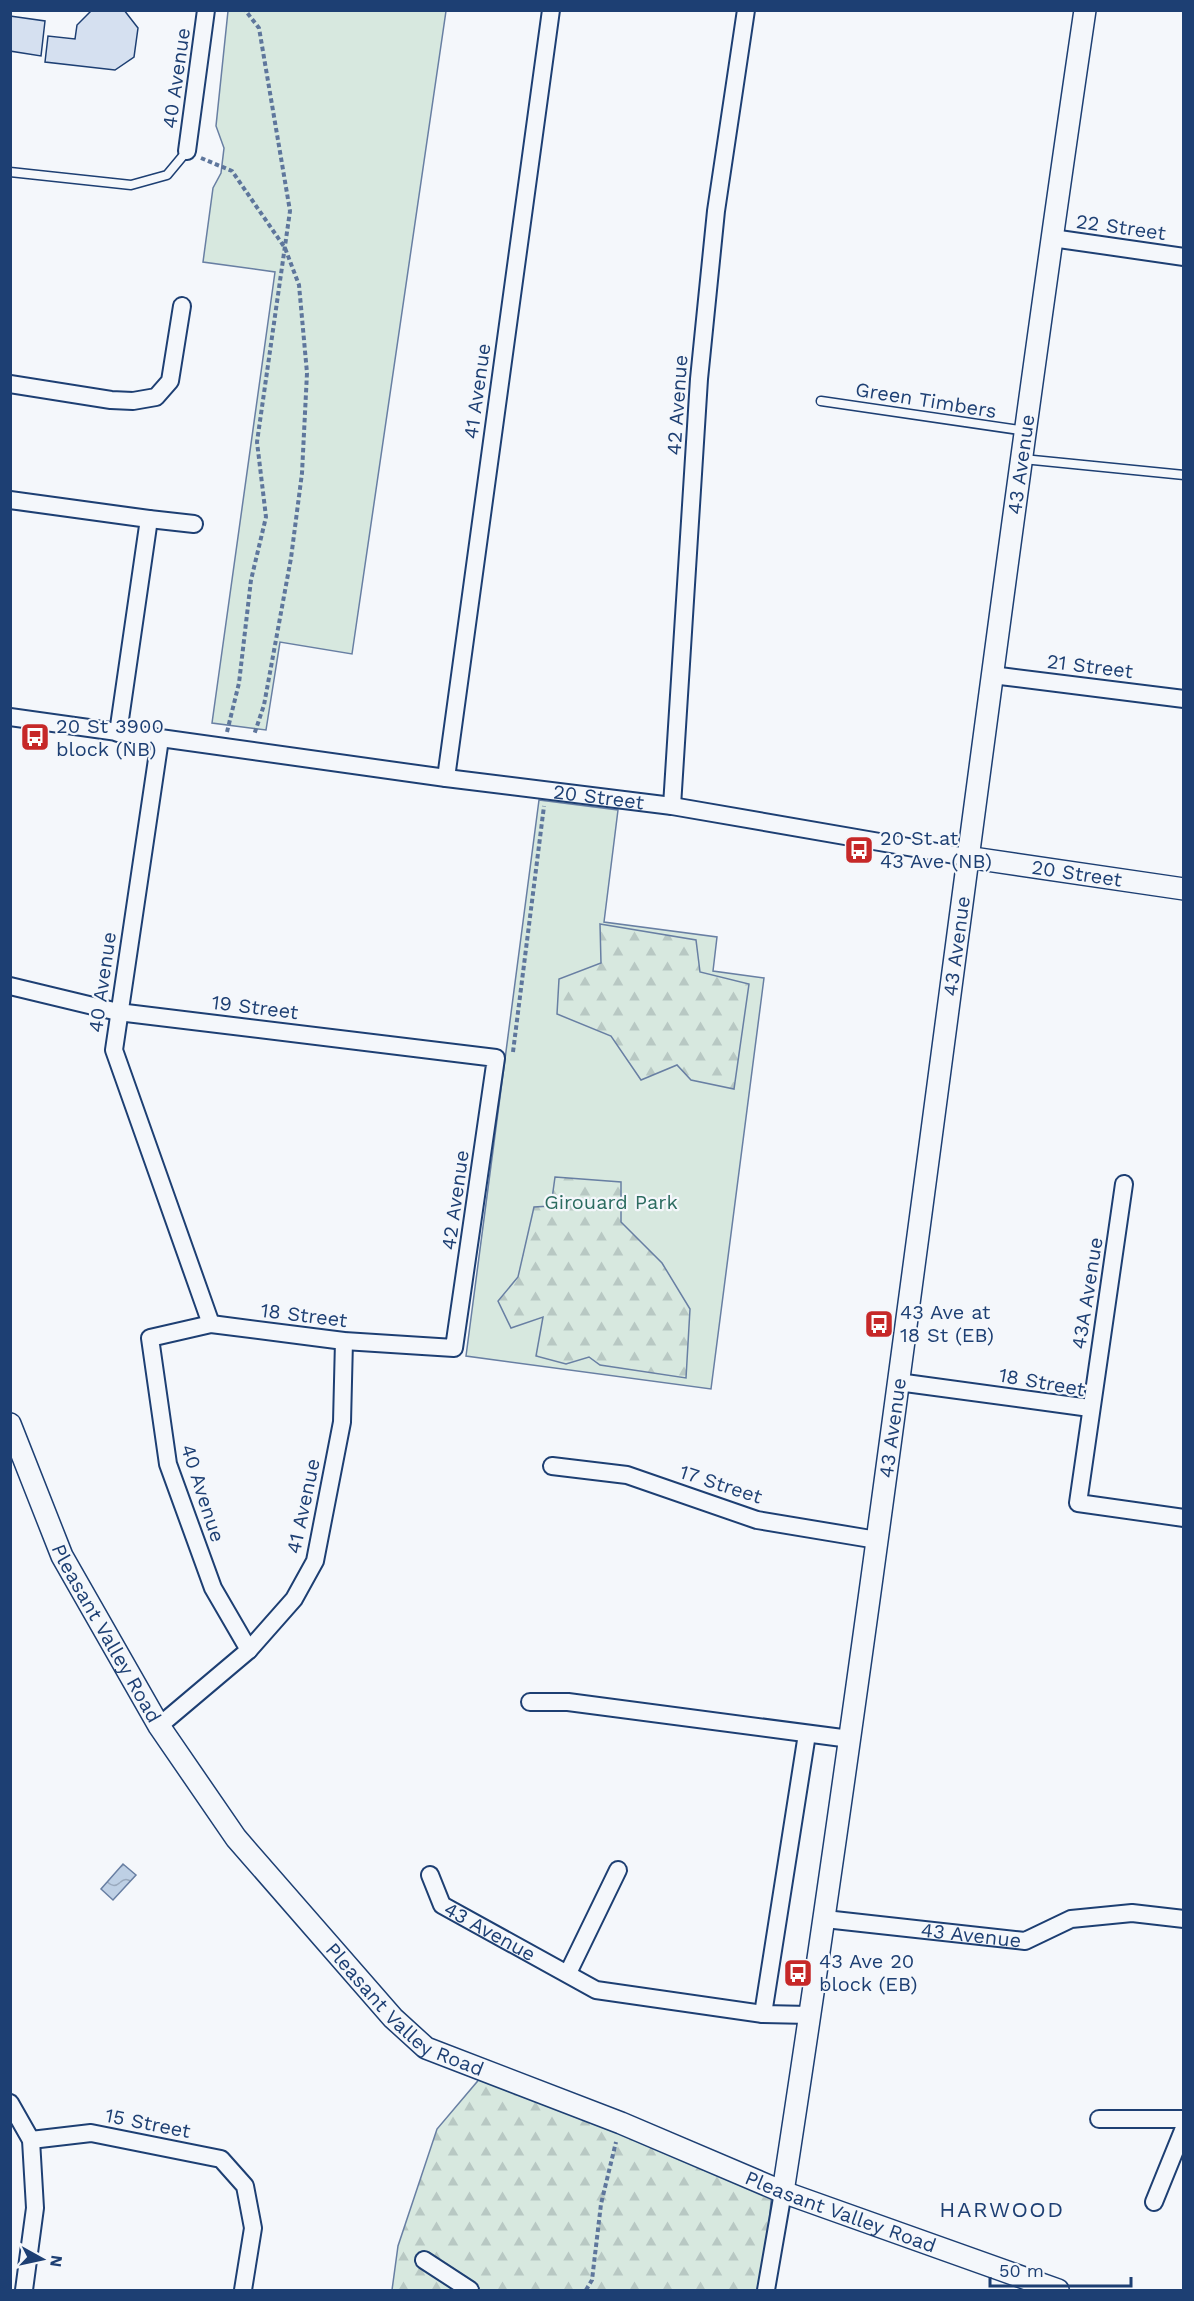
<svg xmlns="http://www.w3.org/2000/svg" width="1194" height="2301" viewBox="0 0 1194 2301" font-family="'Work Sans',sans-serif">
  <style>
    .green { fill: #d7e8df; stroke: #687fa3; stroke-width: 1.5 }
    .forest { fill: url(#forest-firs); stroke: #687fa3; stroke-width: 1.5 }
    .water { fill: url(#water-waves); stroke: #687fa3; stroke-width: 1.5 }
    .building { fill: #d5e0f0; stroke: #1d3f73; stroke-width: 1.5 }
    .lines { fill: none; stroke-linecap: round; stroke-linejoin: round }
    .service-casing { stroke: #1d3f73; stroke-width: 11 }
    .minor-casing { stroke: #1d3f73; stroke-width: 20 }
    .tertiary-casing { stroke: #1d3f73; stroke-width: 24 }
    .path { stroke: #5e769c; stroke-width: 4; stroke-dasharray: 4.5 3; stroke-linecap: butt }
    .service { stroke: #f4f7fb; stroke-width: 8 }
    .minor { stroke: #f4f7fb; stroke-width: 16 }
    .tertiary { stroke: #f4f7fb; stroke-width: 21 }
    .labels { text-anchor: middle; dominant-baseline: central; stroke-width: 4.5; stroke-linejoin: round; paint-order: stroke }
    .street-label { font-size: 20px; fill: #1d3f73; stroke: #f4f7fb }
    .poi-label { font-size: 20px; fill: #1d3f73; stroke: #f4f7fb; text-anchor: start }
    .park-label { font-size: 20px; fill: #2c6c60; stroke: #f4f7fb }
    .quarter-label { font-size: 22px; letter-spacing: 1.5px; fill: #1d3f73; stroke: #f4f7fb }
  </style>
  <defs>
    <pattern id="forest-firs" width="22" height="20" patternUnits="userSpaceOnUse" patternTransform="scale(1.5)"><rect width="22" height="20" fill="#d7e8df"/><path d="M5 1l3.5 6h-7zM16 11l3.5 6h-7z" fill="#b8c8c3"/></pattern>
    <pattern id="water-waves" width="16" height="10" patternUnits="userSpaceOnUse" patternTransform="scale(1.5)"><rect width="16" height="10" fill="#bed0e5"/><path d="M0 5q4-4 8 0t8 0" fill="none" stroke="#9aaabe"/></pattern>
  </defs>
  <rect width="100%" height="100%" fill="#f4f7fb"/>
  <!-- green -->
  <path class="green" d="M 228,11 L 446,11 L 352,654 L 280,642 L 266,730 L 212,723 L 275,272 L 203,262 L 213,188 L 221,173 L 224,148 L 216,126 Z
    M 539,800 L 618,810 L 604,922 L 717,937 L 713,971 L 764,978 L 711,1389 L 466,1356 Z"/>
  <!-- forest -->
  <path class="forest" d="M 600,924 L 696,940 L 700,972 L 749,984 L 734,1089 L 691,1080 L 677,1065 L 641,1080 L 611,1036 L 557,1014 L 559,979 L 601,963 Z
    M 555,1177 L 621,1182 L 621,1222 L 662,1263 L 690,1309 L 686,1378 L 600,1365 L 589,1357 L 566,1364 L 536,1356 L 543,1317 L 511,1328 L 498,1301 L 518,1277 L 534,1207 L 551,1206 Z
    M 482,2076 L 773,2180 L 763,2290 L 392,2290 L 398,2246 L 437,2129 Z"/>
  <!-- water -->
  <path class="water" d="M 123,1864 L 136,1875 L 113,1900 L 101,1889 Z"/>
  <!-- building -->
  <path class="building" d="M 92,10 L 124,10 L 138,28 L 134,57 L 115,70 L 45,62 L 48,36 L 75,39 L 77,25 Z
    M 10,16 L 45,21 L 41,56 L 10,51 Z"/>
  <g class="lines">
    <!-- service casing -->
    <g class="service-casing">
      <path id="service" d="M 10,172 L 131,185 L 167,175 L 187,151
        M 821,401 L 1026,431
        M 1023,459 L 1184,475"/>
    </g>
    <!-- minor casing -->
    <g class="minor-casing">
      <g id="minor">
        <path d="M 187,151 L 206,10"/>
        <path d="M 1052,238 L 1184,257"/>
        <path d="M 10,384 L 111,400 L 133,401 L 156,397 L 170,381 L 182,306"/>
        <path d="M 10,500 L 149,519 L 118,733"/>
        <path d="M 149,519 L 194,524"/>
        <path d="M 992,675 L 1184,699"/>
        <path id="s1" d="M 10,717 L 446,778 L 672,806 L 966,857"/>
        <path d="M 160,739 L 114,1050 L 211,1324"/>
        <path d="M 446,778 L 551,10"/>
        <path d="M 672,806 L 699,379 L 716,211 L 746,10"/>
        <path d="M 10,986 L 118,1012 L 496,1058 L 454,1348 L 344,1341 L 211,1324 L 150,1338 L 168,1464 L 213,1588 L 249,1650"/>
        <path d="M 1124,1184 L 1078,1503 L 1184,1518"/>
        <path d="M 898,1382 L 1090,1408"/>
        <path d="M 552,1466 L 627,1475 L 757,1520 L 877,1540"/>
        <path d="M 530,1702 L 568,1702 L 850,1739"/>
        <path d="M 159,1726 L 249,1650 L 294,1599 L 315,1561 L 342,1422 L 344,1341"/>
        <path id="s2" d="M 430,1875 L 442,1905 L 596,1990 L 763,2014 L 810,2015"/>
        <path id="s3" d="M 825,1919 L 1025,1941 L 1071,1919 L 1132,1913 L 1184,1919"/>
        <path d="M 568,1973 L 618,1870"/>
        <path d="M 763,2014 L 807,1734"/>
        <path d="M 10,2103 L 31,2140 L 35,2208 L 24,2290"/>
        <path d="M 1099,2119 L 1184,2119"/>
        <path d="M 31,2140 L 91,2133 L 221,2159 L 245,2186 L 253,2228 L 243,2290"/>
        <path d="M 1154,2202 L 1184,2128"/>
        <path d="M 424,2260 L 470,2290"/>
        <path d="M 766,2290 L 783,2192"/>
      </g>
    </g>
    <!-- tertiary casing -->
    <g class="tertiary-casing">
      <g id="tertiary">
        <path id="s4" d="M 966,857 L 1184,889"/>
        <path id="s5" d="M 10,1424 L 62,1556 L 159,1726 L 236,1838 L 393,2018 L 426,2048 L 621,2123 L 783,2192 L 1058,2290"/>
        <path id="s6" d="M 783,2192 C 895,1466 978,737 1085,10"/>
      </g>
    </g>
    <!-- path -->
    <path class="path" d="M 201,158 L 232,171 L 285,248 L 299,285 L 307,373 L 302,473 L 291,558 L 264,705 L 254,735
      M 227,732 L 239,683 L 251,580 L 266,517 L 257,442 L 290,211 L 259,28 L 245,10
      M 513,1052 L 544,806
      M 586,2290 L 592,2280 L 601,2204 L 616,2142"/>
    <!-- service -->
    <use href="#service" class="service"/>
    <!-- minor -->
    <use href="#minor" class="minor"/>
    <!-- tertiary -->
    <use href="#tertiary" class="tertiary"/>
  </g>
  <!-- icons -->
  <defs>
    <g id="bus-square" transform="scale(1.5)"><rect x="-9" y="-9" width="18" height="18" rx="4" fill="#c62828" stroke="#f4f7fb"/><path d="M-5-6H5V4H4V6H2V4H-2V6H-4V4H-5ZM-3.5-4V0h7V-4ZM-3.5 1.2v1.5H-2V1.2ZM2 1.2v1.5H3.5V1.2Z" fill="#fff"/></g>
  </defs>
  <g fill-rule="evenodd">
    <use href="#bus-square" x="35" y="737"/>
    <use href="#bus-square" x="859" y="850"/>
    <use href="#bus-square" x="879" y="1324"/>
    <use href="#bus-square" x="798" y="1973"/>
  </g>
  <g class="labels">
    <!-- street labels -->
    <g class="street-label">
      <text transform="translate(176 78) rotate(-82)">40 Avenue</text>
      <text transform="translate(1121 227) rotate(8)">22 Street</text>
      <text transform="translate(477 391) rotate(-82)">41 Avenue</text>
      <text transform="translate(926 400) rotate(9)">Green Timbers</text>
      <text transform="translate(677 405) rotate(-86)">42 Avenue</text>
      <text stroke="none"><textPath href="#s6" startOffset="1744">43 Avenue</textPath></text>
      <text transform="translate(1090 666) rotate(7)">21 Street</text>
      <text stroke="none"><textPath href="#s1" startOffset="594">20 Street</textPath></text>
      <text stroke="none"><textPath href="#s4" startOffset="112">20 Street</textPath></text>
      <text stroke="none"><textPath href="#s6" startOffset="1258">43 Avenue</textPath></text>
      <text transform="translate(102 982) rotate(-82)">40 Avenue</text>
      <text transform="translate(255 1007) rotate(7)">19 Street</text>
      <text transform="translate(455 1200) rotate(-82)">42 Avenue</text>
      <text transform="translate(1087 1293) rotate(-81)">43A Avenue</text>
      <text transform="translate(304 1315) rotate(7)">18 Street</text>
      <text transform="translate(1042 1382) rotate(10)">18 Street</text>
      <text stroke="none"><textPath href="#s6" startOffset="772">43 Avenue</textPath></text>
      <text transform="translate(721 1484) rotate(18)">17 Street</text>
      <text transform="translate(203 1493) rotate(72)">40 Avenue</text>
      <text transform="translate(303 1506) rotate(-78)">41 Avenue</text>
      <text stroke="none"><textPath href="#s5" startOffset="231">Pleasant Valley Road</textPath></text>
      <text stroke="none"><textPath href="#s2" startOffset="87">43 Avenue</textPath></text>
      <text stroke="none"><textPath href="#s3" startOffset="147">43 Avenue</textPath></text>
      <text stroke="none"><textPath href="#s5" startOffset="717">Pleasant Valley Road</textPath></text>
      <text transform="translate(148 2123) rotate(11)">15 Street</text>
      <text stroke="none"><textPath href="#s5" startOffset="1203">Pleasant Valley Road</textPath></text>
    </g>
    <!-- poi labels -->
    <g class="poi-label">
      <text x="56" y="726">20 St 3900<tspan x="56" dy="23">block (NB)</tspan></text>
      <text x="880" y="838">20 St at<tspan x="880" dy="23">43 Ave (NB)</tspan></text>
      <text x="900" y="1312">43 Ave at<tspan x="900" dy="23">18 St (EB)</tspan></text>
      <text x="819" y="1961">43 Ave 20<tspan x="819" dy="23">block (EB)</tspan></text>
    </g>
    <!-- park labels -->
    <g class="park-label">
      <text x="611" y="1202">Girouard Park</text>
    </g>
    <!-- quarter labels -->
    <g class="quarter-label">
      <text x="1002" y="2209">HARWOOD</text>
    </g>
  </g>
  <!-- border -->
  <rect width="1194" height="2301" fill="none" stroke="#1d3f73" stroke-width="24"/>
  <!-- north arrow -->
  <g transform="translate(42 2259) rotate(98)" stroke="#f4f7fb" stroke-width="4.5" paint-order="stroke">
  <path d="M0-4.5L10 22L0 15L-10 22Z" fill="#1d3f73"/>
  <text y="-9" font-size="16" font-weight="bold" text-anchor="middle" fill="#1d3f73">N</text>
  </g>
  <!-- scale -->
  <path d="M990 2277v9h141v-9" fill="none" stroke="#1d3f73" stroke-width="3"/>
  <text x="999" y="2277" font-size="18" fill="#1d3f73" stroke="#f4f7fb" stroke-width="4.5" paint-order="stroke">50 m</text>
</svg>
